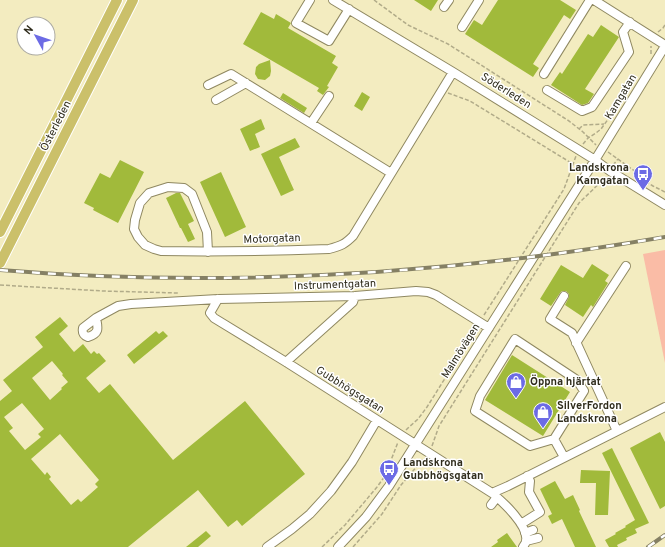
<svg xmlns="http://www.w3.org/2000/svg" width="665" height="547" viewBox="0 0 665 547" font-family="Overpass,sans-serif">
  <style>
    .green { fill: #fabca6 }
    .building { fill: #a1ba3b; fill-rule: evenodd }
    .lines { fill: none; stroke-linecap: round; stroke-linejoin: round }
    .minor-casing { stroke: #8f8861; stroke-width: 10 }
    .major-casing { stroke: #fff; stroke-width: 12 }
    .path { stroke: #b1ab89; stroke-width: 1.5; stroke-dasharray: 4 2; stroke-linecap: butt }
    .minor { stroke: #fff; stroke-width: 8 }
    .major { stroke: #cbc06a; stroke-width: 10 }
    .rail-casing { stroke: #858064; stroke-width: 4 }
    .rail { stroke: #fff; stroke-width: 2.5; stroke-dasharray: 8; stroke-linecap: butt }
    .labels { text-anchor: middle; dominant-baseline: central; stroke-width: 3; stroke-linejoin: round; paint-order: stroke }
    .street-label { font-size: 11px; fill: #2f2c1c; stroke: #fff }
    .poi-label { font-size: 11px; font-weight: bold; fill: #2f2c1c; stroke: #fff; text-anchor: start }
  </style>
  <rect width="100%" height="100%" fill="#f3ecc0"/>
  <!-- green -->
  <path class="green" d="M 665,250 L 665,363 L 643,254 Z"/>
  <!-- building -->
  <path class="building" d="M 414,0 L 438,0 L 431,11 Z
    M 498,0 L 560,0 L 576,10 L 570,19 L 564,15 L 533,64 L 539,68 L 533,77 L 465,34 L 474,20 L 482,25 Z
    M 261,12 L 274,19 L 276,14 L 291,23 L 288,28 L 336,56 L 332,63 L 338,67 L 327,86 L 329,87 L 323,95 L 317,91 L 319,88 L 243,44 Z
    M 601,25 L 619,37 L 585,89 L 594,94 L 588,103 L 582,105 L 551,85 L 560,72 L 562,74 L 588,34 L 593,37 Z
    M 270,60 L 271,71 L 270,76 L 265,80 L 258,79 L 255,74 L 256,67 L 259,64 Z
    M 362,92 L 370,97 L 362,111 L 354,106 Z
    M 283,93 L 307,108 L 304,113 L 280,98 Z
    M 261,119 L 265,129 L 255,134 L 260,147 L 250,151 L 240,129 Z
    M 295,138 L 300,147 L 279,157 L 294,190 L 281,196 L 261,154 Z
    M 120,160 L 144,172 L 118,223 L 93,210 L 94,208 L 84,203 L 100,173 L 110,178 Z
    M 221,172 L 246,227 L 225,237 L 200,182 Z
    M 176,193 L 180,193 L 194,221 L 188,224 L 195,239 L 188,242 L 181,228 L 180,228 L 166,198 Z
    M 592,264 L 609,275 L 605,281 L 608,283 L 593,307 L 591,305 L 583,317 L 565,305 L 569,297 L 569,294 L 566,291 L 562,291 L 560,293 L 551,306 L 540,299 L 561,265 L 583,278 Z
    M 60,317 L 68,326 L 59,334 L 74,352 L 83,344 L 91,354 L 94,351 L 97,354 L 99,353 L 106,361 L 86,378 L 99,393 L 110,384 L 173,460 L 245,401 L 305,474 L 242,526 L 237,520 L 228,527 L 198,490 L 128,547 L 0,547 L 0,401 L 12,391 L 3,380 L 43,347 L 35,337 ZM 52,361 L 63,374 L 62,375 L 68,382 L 61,388 L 62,389 L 50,400 L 32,378 ZM 22,403 L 44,429 L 38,434 L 41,437 L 25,450 L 9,431 L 13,428 L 4,417 ZM 60,434 L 99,480 L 95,484 L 98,487 L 81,502 L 78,499 L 71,505 L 49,479 L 51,477 L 47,472 L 45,475 L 31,459 Z
    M 156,331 L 159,334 L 163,331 L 168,336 L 134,364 L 127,355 Z
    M 512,355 L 570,392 L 543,436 L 485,400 Z
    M 660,432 L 665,442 L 665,506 L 660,509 L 630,448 Z
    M 612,448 L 649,523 L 635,529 L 637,533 L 626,538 L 627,540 L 617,545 L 618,547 L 609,547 L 605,540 L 616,534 L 615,533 L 626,527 L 625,526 L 635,520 L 602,453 Z
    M 581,470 L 610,471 L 608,515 L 595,515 L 596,483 L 580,483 Z
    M 555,481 L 565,499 L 573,495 L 580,510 L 579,511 L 596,547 L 575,547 L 562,519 L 552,524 L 548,516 L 552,514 L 540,489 Z
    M 206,531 L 211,536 L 198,547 L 186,547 Z
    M 507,533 L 517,547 L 491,547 L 498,542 L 497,540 Z"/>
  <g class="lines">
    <!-- minor casing -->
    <g class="minor-casing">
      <path id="minor" d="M 310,0 L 296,23 L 329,41 L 349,9
        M 333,0 L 453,72 L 579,150 L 595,160 L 610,171 L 665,205
        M 594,0 L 665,45
        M 444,7 L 449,0
        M 462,27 L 479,0
        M 544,74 L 590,0
        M 208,85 L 231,74 L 391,173
        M 547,90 L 582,111 L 592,107 L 629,52 L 623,32 L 630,22
        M 216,100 L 246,83
        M 311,123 L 329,96
        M 208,252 L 207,232 L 192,194 L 184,188 L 168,187 L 149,193 L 140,203 L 135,220 L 134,229 L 138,237 L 145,245 L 154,249 L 161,251 C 217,252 273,251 329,249 C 341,246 345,244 353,236 L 453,72
        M 564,296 L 550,319 L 572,333 L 617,431
        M 218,299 L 210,313 L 214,318 L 286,362 L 492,493 L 508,486 L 665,407
        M 96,318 L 83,328 C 82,333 83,335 88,337 C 100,333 98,328 96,318 L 118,306 L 131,304 L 218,299 L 355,296 L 416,291 L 428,292 L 436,295 L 489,328
        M 515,339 L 577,380 L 584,391 L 554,439 L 530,446 L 475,411 L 480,396 Z
        M 576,343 L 626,266
        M 286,362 L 353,302 L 355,296
        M 554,439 L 564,457
        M 492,493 C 503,502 529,526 526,541 C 526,543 524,545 523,547
        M 491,505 L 497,497
        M 521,524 L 540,512 L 529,492 L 530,481 L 527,476
        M 525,533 L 533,530
        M 526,541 L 538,538
        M 267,547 L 292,529 L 310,514 L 331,491 L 352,462 L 377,420
        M 338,547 L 366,517 L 389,486 L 595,160 L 665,46"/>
    </g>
    <!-- major casing -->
    <g class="major-casing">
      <path id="major" d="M 0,232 L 117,0
        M 0,263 L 133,0"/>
    </g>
    <!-- path -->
    <path class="path" d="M 374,0 L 408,25 L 448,44 L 569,121 L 583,132 L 596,145
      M 658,32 L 663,28 L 665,25
      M 651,54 L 651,46
      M 448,93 L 470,101 L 573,164
      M 579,129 L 583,125 L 604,124
      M 583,144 L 588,138 L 596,133 L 601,129 L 614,111 L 633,82
      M 608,152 L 636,172 L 642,179 L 653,186 L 665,192
      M 613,165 L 618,159
      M 0,285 L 103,291 L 178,293
      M 484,315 L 564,189 L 576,156
      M 406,430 L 408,428 L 418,419 L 427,407 L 476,329
      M 432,446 L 439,426 L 579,203 L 606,177
      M 322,547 L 345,525 L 377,487 L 385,476 L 398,442
      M 353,547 L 382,514 L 401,485 L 424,458"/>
    <!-- minor -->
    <use href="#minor" class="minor"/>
    <!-- major -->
    <use href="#major" class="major"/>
    <!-- rail casing -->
    <g class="rail-casing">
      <path id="rail" d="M 0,270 C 222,288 446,275 665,237
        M 648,547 L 665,535"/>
    </g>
    <!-- rail -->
    <use href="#rail" class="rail"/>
  </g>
  <!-- icons -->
  <defs>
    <g id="bus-pin" transform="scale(1)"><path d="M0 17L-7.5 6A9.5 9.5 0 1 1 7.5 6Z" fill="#6c6be5" stroke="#fff"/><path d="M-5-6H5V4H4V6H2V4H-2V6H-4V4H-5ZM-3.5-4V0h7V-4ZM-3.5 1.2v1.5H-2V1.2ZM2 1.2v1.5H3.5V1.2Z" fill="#fff"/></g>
    <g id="shop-pin" transform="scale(1)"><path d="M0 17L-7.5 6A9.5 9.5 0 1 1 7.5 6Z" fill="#6c6be5" stroke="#fff"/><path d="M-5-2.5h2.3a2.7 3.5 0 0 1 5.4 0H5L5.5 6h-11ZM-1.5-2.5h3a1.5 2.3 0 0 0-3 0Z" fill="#fff"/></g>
  </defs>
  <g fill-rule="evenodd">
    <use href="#bus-pin" x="643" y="174"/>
    <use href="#shop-pin" x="516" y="382"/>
    <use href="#shop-pin" x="543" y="412"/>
    <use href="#bus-pin" x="389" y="469"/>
  </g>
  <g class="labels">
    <!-- street labels -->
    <g class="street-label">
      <text transform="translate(506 91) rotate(32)">Söderleden</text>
      <text transform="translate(621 97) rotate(-59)">Kamgatan</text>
      <text transform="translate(56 126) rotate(-63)">Österleden</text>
      <text transform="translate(272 239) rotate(-2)">Motorgatan</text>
      <text transform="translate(335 285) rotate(-2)">Instrumentgatan</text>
      <text transform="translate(461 351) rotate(-58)">Malmövägen</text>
      <text transform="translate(350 390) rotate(32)">Gubbhögsgatan</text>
    </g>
    <!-- poi labels -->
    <g class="poi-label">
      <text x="629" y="168" text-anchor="end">Landskrona<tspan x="629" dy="13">Kamgatan</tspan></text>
      <text x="530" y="382">Öppna hjärtat</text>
      <text x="557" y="406">SilverFordon<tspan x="557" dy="13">Landskrona</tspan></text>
      <text x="403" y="463">Landskrona<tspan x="403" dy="13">Gubbhögsgatan</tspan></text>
    </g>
  </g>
  <!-- north arrow -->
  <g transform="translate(36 36) rotate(310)"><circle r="19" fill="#ffffff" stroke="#acaba4"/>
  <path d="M0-3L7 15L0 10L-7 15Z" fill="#6c6be5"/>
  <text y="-6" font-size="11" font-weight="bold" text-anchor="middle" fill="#2f2c1c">N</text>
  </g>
</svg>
